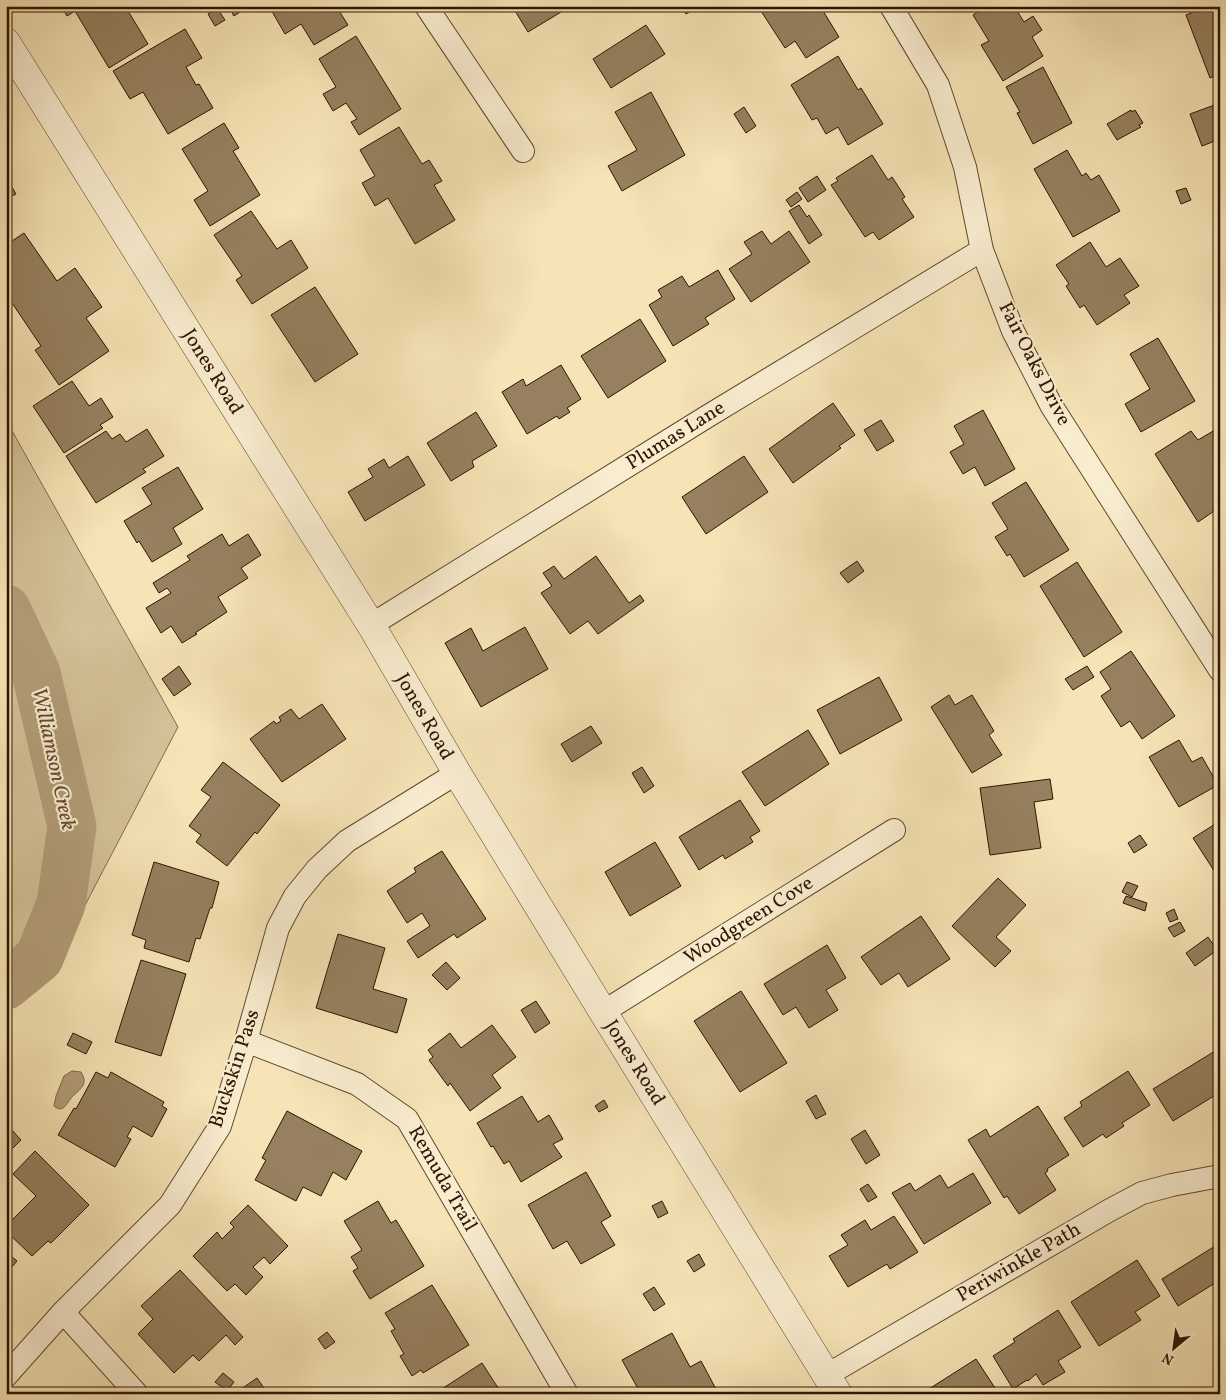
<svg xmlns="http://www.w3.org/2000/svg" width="1226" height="1400" viewBox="0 0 1226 1400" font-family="Vollkorn,serif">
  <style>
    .green { fill: #d4c197; stroke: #816a4c }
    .water { fill: #b29d78; stroke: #7d6648 }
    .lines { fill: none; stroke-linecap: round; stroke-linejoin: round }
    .river { stroke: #b29d78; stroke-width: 49 }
    .building { fill: #96805f; stroke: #2e1400 }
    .minor-casing { stroke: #60482e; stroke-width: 24 }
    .tertiary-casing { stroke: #60482e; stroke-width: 29 }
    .minor { stroke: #f9edd0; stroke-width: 22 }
    .tertiary { stroke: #f9edd0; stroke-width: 28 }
    .labels { text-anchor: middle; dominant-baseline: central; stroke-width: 4.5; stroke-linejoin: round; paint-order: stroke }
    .street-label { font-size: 20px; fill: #2e1400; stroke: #f9edd0 }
    .water-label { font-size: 21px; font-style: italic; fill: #634b30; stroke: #f9edd0 }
  </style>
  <rect width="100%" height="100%" fill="#f6e4b6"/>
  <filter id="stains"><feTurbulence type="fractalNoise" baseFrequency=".004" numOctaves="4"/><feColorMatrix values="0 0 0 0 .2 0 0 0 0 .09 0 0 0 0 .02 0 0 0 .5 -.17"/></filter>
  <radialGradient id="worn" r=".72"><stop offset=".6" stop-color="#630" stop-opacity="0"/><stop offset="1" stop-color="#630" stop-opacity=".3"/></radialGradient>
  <!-- green -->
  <path class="green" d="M 6,420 L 178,727 L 57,959 L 6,1011 Z"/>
  <!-- water -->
  <path class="water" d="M 72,1071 L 81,1072 C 88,1083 82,1088 74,1095 C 67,1101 64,1115 54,1106 L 56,1096 L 64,1076 Z"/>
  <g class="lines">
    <!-- river -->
    <path class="river" d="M 6,609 L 36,673 L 72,826 L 61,904 L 39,958 L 6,985"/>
  </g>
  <!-- building -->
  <path class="building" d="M 61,6 L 125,6 L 148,44 L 109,68 L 75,11 L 67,16 Z
    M 228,6 L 241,6 L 243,10 L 234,16 Z
    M 259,6 L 336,6 L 348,25 L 314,45 L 301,24 L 285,34 L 270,8 L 263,12 Z
    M 512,6 L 571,6 L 528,32 Z
    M 681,6 L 696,6 L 697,8 L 686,14 Z
    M 762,6 L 820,6 L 839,37 L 806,58 L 795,41 L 785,48 L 759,8 Z
    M 986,6 L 1014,6 L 1024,22 L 1033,16 L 1042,30 L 1032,37 L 1043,56 L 1003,81 L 981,45 L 989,41 L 973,15 Z
    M 1209,6 L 1220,6 L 1220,74 L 1210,78 L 1186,15 Z
    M 217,8 L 225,20 L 215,26 L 208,14 Z
    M 646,25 L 665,54 L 611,88 L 593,59 Z
    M 185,29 L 202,58 L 186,67 L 196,85 L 199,84 L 213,108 L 168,134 L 143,92 L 130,99 L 113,71 Z
    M 356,36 L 401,109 L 359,135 L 351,122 L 357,119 L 346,103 L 333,111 L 323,94 L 336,87 L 319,59 Z
    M 838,56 L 858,90 L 861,88 L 883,124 L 848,145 L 838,127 L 826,134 L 817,118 L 812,120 L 791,85 Z
    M 1043,67 L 1072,123 L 1033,144 L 1017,113 L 1020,112 L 1006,87 Z
    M 651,92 L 685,155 L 622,191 L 608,166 L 637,150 L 615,112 Z
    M 1220,103 L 1220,139 L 1202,146 L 1190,114 Z
    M 744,107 L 756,126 L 746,133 L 734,114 Z
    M 1131,110 L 1132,112 L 1135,110 L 1143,123 L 1139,125 L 1141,127 L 1117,140 L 1107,124 Z
    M 224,123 L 239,148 L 233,151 L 260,195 L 210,226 L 194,200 L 208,191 L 182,149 Z
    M 399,127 L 422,164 L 429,160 L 442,181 L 434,185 L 455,220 L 415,244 L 388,198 L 375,206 L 362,183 L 375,176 L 360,150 Z
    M 1067,150 L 1082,176 L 1086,173 L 1091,180 L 1099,175 L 1120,211 L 1073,237 L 1034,169 Z
    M 872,155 L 888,180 L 892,177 L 896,183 L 905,197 L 902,199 L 914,217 L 879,240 L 873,232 L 865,237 L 831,185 L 838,181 L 836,178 Z
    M 817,176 L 826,190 L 808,202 L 799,188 Z
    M 6,177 L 16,194 L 6,199 Z
    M 1186,188 L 1191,200 L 1181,204 L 1176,191 Z
    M 797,192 L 802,199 L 791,207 L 786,200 Z
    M 799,205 L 807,217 L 809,215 L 822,235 L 809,244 L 789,211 Z
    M 251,211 L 277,249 L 291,240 L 308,268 L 252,304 L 236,280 L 242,276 L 214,235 Z
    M 762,231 L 771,244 L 789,231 L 810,262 L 751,302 L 729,269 L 752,254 L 744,242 Z
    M 24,233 L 57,281 L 75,268 L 102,307 L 86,318 L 109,351 L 59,385 L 35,350 L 41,346 L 6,294 L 6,245 Z
    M 1090,242 L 1106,267 L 1120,258 L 1139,286 L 1124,295 L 1130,303 L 1097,325 L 1084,305 L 1080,308 L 1066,286 L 1069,284 L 1056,265 Z
    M 718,270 L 735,299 L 705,318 L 709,324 L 673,346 L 649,305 L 662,297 L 658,290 L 682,276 L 689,287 Z
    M 315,287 L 358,354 L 315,382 L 271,315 Z
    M 1220,296 L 1220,314 L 1215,297 Z
    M 640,319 L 666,361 L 608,398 L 581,356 Z
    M 1158,338 L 1195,401 L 1141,432 L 1125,404 L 1150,389 L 1130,354 Z
    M 561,365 L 581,399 L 567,408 L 570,412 L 559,419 L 557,416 L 527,434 L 502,392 L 523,379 L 526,386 Z
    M 72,381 L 89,406 L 101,398 L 113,417 L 100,425 L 103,428 L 64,453 L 33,406 Z
    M 833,403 L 855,435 L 839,446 L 841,448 L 793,483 L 769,449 Z
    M 983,410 L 1015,469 L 985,486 L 975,467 L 963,474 L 950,452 L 964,444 L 954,426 Z
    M 476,412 L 497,446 L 472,461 L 474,467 L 451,481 L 427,443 Z
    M 881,420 L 894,441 L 877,451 L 864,430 Z
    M 1220,427 L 1220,486 L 1218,487 L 1220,489 L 1220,507 L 1198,522 L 1155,454 L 1191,431 L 1198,440 Z
    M 147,429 L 164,456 L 143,469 L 146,472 L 96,503 L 66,456 L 106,431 L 112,439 L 120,434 L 126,442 Z
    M 408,456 L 425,485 L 365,521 L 348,492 L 373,477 L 368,469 L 384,459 L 389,468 Z
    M 744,456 L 768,492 L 706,534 L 682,497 Z
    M 178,467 L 203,509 L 173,528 L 182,544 L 152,562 L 139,541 L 137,543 L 124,521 L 152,504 L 142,488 Z
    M 1026,482 L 1069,550 L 1024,577 L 1010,554 L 1007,556 L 995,537 L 1008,529 L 992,503 Z
    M 222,534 L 229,546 L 248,534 L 261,555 L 241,568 L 248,578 L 218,597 L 227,612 L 195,633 L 197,634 L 182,643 L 171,626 L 161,633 L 146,608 L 171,593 L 167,588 L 159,593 L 153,583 L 190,560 L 187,556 Z
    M 596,556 L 629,603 L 640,595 L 644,601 L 598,634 L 588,621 L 570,634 L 541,593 L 552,586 L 543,573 L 554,566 L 564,579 Z
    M 857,561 L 864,571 L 848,583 L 840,573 Z
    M 1077,562 L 1122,632 L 1084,657 L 1040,586 Z
    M 525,627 L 548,669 L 481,707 L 445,643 L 471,628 L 483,651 Z
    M 1131,651 L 1175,716 L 1142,739 L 1130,721 L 1121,727 L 1101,696 L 1111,689 L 1100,672 Z
    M 179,666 L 191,684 L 174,696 L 162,679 Z
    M 1087,666 L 1094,677 L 1073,690 L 1065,679 Z
    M 879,677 L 902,720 L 840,754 L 817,710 Z
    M 949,695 L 955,705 L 972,695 L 994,731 L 989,735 L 1002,755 L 972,773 L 931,707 Z
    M 322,704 L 346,739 L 282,782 L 250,739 L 274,721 L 276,724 L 281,721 L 279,717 L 291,709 L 299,719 Z
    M 591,726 L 602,743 L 572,762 L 561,744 Z
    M 808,730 L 829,764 L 765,806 L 742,772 Z
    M 1179,740 L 1192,762 L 1202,757 L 1218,785 L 1179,807 L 1149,757 Z
    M 223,762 L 280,805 L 257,834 L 255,832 L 227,866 L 196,842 L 201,835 L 189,826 L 211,797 L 201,790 Z
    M 642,767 L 654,786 L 644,793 L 632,773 Z
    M 1050,779 L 1053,799 L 1034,802 L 1041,848 L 990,855 L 980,788 Z
    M 740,800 L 760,831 L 750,837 L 753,842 L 725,859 L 723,855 L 699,870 L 679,837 Z
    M 1220,821 L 1220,880 L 1193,838 Z
    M 1140,835 L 1147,845 L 1134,853 L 1128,843 Z
    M 655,842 L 681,886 L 630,916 L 605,872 Z
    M 442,851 L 486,919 L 457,938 L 454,934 L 418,958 L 407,941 L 430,926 L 422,913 L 407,923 L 387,891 L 416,872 L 414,868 Z
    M 154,862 L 219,882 L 212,908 L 210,908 L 200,939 L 196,938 L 189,962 L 144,948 L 146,940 L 132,935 Z
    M 998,878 L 1026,905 L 996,937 L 1011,951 L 995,967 L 952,926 Z
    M 1127,882 L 1138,886 L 1132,897 L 1122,892 Z
    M 1126,896 L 1147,903 L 1145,911 L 1123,903 Z
    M 1174,909 L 1178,919 L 1170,922 L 1166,913 Z
    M 921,916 L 950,959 L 908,987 L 899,973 L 881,985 L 861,957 Z
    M 1180,922 L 1185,931 L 1174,937 L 1168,928 Z
    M 338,934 L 385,948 L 373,989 L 407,999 L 397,1033 L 316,1008 Z
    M 1208,937 L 1217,950 L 1195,966 L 1186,953 Z
    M 827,945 L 846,978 L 826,990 L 838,1010 L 809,1028 L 796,1007 L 783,1015 L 764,984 Z
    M 141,960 L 186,974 L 161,1056 L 115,1042 Z
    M 446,962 L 460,978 L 447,990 L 432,975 Z
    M 741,991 L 787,1063 L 740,1092 L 694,1021 Z
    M 536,1001 L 550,1023 L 535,1033 L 521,1010 Z
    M 492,1025 L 516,1057 L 492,1075 L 501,1088 L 470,1111 L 450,1083 L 448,1086 L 429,1060 L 433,1057 L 428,1050 L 450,1033 L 461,1048 Z
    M 73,1033 L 92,1042 L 86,1054 L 67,1045 Z
    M 1220,1048 L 1220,1095 L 1219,1093 L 1173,1121 L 1153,1089 Z
    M 1128,1071 L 1150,1105 L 1122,1123 L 1124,1126 L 1106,1138 L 1103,1134 L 1083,1147 L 1064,1118 L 1082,1106 L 1080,1102 Z
    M 96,1072 L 108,1078 L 111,1072 L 164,1102 L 162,1106 L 167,1109 L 152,1137 L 133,1126 L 127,1137 L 131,1139 L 115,1167 L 58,1135 L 74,1108 L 76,1109 Z
    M 816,1095 L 826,1114 L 816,1119 L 806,1101 Z
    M 522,1096 L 538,1122 L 549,1115 L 563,1139 L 553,1144 L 562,1157 L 521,1182 L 509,1161 L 504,1164 L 493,1146 L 491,1147 L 477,1123 Z
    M 604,1100 L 608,1107 L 599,1112 L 595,1106 Z
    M 1038,1106 L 1069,1155 L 1047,1169 L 1048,1171 L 1045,1173 L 1056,1190 L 1019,1214 L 1007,1196 L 1004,1198 L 968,1140 L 986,1129 L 990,1137 Z
    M 287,1111 L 362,1151 L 346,1180 L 333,1172 L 321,1196 L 303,1187 L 296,1201 L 255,1180 L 266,1160 L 262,1158 Z
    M 11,1129 L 21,1140 L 12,1149 L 6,1143 L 6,1134 Z
    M 865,1130 L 880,1155 L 866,1164 L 851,1139 Z
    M 35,1151 L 89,1205 L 51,1243 L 48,1241 L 32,1256 L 6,1231 L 6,1226 L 36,1196 L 13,1174 Z
    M 586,1172 L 611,1216 L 601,1222 L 615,1245 L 581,1264 L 567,1241 L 553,1249 L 528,1205 Z
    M 973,1173 L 991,1203 L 924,1244 L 892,1193 L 910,1183 L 915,1191 L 940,1175 L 948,1188 Z
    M 868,1184 L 877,1197 L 868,1202 L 860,1189 Z
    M 378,1201 L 391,1223 L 396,1220 L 424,1266 L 370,1299 L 353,1271 L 358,1268 L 351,1257 L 362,1250 L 344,1221 Z
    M 662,1201 L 668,1213 L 658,1218 L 652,1206 Z
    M 248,1205 L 288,1246 L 270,1264 L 264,1257 L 253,1267 L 263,1277 L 246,1295 L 235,1284 L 227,1291 L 193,1256 L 217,1232 L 222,1239 L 234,1227 L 230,1223 Z
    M 894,1216 L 918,1252 L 890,1269 L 887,1264 L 848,1287 L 829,1256 L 848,1245 L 841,1235 L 865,1220 L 871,1230 Z
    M 1220,1243 L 1220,1280 L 1178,1306 L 1162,1279 Z
    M 6,1252 L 17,1261 L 6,1274 Z
    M 699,1254 L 705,1265 L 694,1272 L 687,1261 Z
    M 1137,1260 L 1160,1296 L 1135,1312 L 1141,1320 L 1099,1346 L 1071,1302 Z
    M 180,1270 L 243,1337 L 235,1345 L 226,1335 L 199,1361 L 193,1355 L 174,1373 L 138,1334 L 153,1319 L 141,1306 Z
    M 432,1285 L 469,1345 L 423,1373 L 421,1370 L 412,1376 L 400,1356 L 404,1354 L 391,1331 L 395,1329 L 385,1313 Z
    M 654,1287 L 665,1304 L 654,1311 L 643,1294 Z
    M 1058,1310 L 1081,1347 L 1058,1361 L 1065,1372 L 1043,1385 L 1036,1374 L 1028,1381 L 1027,1380 L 1013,1389 L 993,1356 L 1015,1342 L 1013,1339 Z
    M 327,1332 L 335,1342 L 325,1349 L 318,1339 Z
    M 672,1333 L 690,1367 L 701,1361 L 717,1391 L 713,1394 L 652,1394 L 650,1389 L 641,1394 L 622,1360 Z
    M 976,1359 L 999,1394 L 921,1394 Z
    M 482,1363 L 500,1391 L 496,1394 L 434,1394 Z
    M 223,1373 L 234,1382 L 227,1391 L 215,1382 Z
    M 257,1378 L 268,1394 L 234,1394 Z"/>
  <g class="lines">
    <!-- minor casing -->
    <g class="minor-casing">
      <path id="minor" d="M 426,6 L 523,151
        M 891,6 L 938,85 L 965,167 L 982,250 L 1013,331 L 1051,405 L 1220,670
        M 371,625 L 708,416 L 982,250
        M 603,1012 L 894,830
        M 246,1041 L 357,1084 L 407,1119 L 567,1394
        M 63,1312 L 137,1394
        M 827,1375 L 1110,1210 L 1142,1193 L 1172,1185 L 1220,1176
        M 6,1376 L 63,1312 L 170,1205 L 220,1126 L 246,1041 L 278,928 L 295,896 L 317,869 L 347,841 L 457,773"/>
    </g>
    <!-- tertiary casing -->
    <g class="tertiary-casing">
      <path id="tertiary" d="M 6,42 L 371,625 L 457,773 L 603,1012 L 838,1394"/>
    </g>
    <!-- minor -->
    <use href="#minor" class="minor"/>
    <!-- tertiary -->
    <use href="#tertiary" class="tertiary"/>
  </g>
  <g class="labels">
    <!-- street labels -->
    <g class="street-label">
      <text transform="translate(1034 364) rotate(63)">Fair Oaks Drive</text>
      <text transform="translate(212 372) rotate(58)">Jones Road</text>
      <text transform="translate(676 436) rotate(-32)">Plumas Lane</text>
      <text transform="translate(424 717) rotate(60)">Jones Road</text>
      <text transform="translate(749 921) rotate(-32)">Woodgreen Cove</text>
      <text transform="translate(634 1063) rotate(58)">Jones Road</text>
      <text transform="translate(235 1069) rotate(-72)">Buckskin Pass</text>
      <text transform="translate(442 1179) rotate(60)">Remuda Trail</text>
      <text transform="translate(1019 1263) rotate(-30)">Periwinkle Path</text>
    </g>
    <!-- water labels -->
    <g class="water-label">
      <text transform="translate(53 759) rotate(78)">Williamson Creek</text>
    </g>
  </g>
  <!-- margin -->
  <rect width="1226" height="1400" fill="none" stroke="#f6e4b6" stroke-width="25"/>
  <rect x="8" y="8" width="1211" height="1385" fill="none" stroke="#2e1400" stroke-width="2.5"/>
  <rect x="12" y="12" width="1201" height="1375" fill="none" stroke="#2e1400"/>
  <!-- north arrow -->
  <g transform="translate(1174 1348) rotate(209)" stroke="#f9edd0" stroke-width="4" paint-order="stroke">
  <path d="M0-4L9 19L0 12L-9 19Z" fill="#2e1400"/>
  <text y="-8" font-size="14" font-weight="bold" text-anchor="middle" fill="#2e1400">N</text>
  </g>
  <rect width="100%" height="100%" filter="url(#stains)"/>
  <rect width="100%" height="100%" fill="url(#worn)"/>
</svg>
